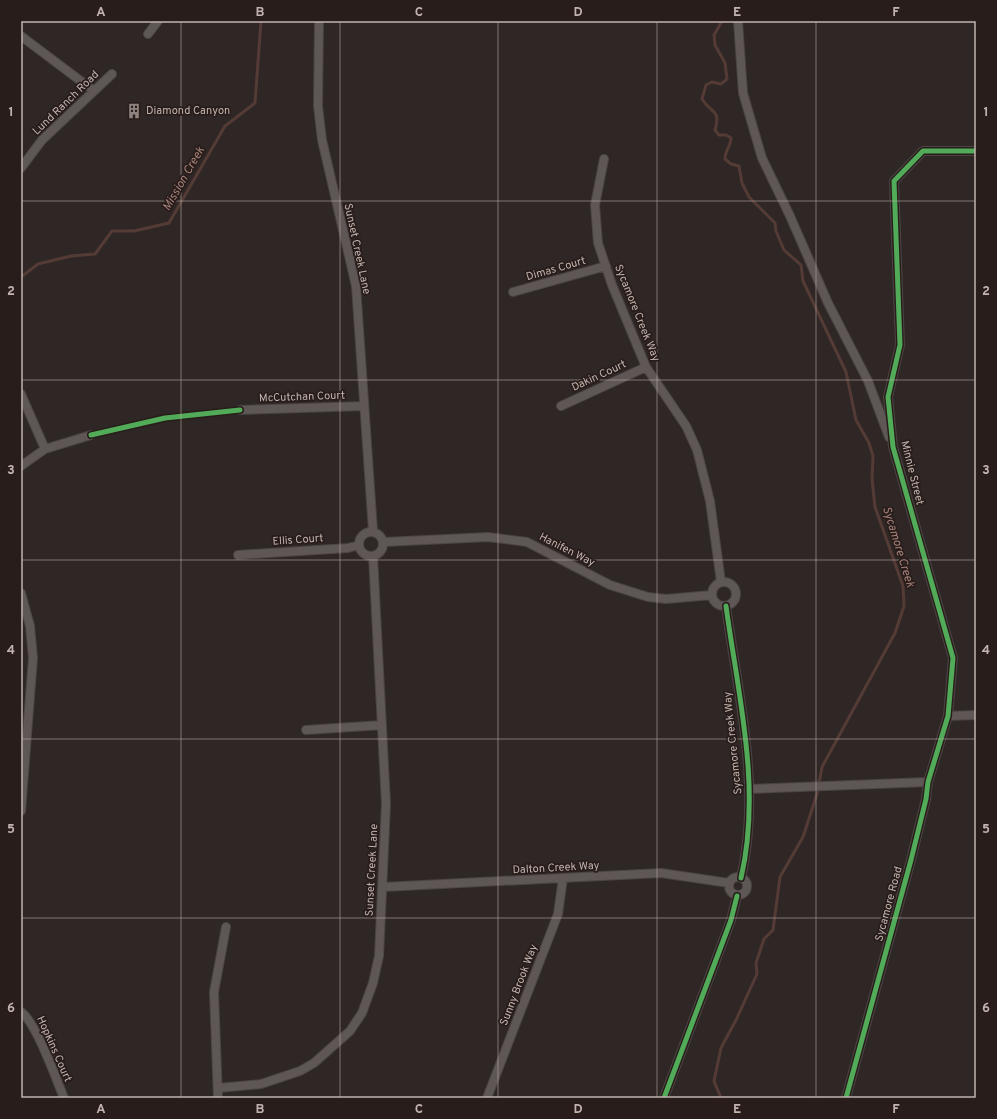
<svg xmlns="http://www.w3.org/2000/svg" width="997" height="1119" viewBox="0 0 997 1119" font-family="Overpass,sans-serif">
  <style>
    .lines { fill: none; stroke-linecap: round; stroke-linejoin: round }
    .stream { stroke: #543b35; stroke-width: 3 }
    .minor-casing { stroke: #4a4443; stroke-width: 10 }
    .minor { stroke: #5e5755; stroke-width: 8 }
    .cycleway-casing { stroke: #281d1a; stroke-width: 8 }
    .cycleway { stroke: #51ab58; stroke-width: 5 }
    .grid { fill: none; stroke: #c1b3af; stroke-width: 1; stroke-opacity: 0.55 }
    .labels { text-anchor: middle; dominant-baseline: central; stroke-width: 3.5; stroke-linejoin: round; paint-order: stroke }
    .street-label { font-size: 11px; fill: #c1b3af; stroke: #281d1a }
    .poi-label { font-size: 11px; fill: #c1b3af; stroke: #281d1a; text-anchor: start }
    .water-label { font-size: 12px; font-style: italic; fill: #a6827b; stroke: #281d1a }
    .neatline { fill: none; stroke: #c1b3af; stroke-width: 1.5 }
    .grid-label { font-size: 13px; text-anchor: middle; font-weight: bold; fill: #c1b3af }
  </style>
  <rect width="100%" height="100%" fill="#2f2726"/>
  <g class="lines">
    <!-- stream -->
    <path class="stream" d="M 21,277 L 38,264 L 71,256 L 95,254 L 112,231 L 134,231 L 169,223 L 225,126 L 255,103 L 261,21
      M 721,1098 L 714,1081 L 721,1048 L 736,1020 L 757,974 L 756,963 L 764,939 L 773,930 L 780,877 L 803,837 L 817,794 L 822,767 L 895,633 L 904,606 L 903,586 L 875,507 L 872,479 L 873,456 L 869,443 L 856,420 L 846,372 L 803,281 L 801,265 L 784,250 L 776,231 L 775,223 L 749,197 L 742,183 L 739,166 L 731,164 L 725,159 C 725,150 731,146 731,138 L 726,135 L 719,135 L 715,130 C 721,109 712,115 702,99 L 706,85 L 712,82 L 721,84 L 727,79 L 725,63 L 715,45 L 714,35 L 722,21"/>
    <!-- minor casing -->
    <g class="minor-casing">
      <path id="minor" d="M 319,21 L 318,106 L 322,140 L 356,286 L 373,531
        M 738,21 L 743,93 L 762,158 L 790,216 L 828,303 L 868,381 L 889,437
        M 148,34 L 158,21
        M 21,36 L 94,91
        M 604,159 L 595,205 L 598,243 L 612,285 L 646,367 L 686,426 L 697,450 L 710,501 L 721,582
        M 21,168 L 42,140 L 112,74
        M 513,292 L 606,266
        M 21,394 L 45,449
        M 561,406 L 646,367
        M 240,410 L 364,406
        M 21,466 L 45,449 L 91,435
        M359 544a12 12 0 1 1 24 0a12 12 0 1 1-24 0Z
        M 384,542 L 488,537 L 527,542 L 610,585 L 648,597 L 666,599 L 712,595
        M 238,555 L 348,548 L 359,545
        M712 594a12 12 0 1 1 24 0a12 12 0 1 1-24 0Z
        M 21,593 L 30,626 L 33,658 L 21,811
        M 726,606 C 738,695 762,788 741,878
        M 948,716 L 976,715
        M 306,730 L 382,725
        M 749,789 L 928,782
        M729 886a9 9 0 1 1 18 0a9 9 0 1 1-18 0Z
        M 383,887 L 661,873 L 729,883
        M 21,1012 C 36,1022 56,1079 64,1098
        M 218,1088 L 261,1084 L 300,1071 L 314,1063 L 350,1031 L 362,1013 L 373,983 L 379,956 L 386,804 L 373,556
        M 218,1098 L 214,992 L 226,927
        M 487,1098 L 558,914 L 563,878
        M 664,1098 L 731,920 L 737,896
        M 846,1098 L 911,860 L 926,799 L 928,782 L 948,716 L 953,658 L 893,447 L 888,397 L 900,345 L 894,181 L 923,151 L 976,151"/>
    </g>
    <!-- minor -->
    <use href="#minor" class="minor"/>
    <!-- cycleway casing -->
    <g class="cycleway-casing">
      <path id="cycleway" d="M 91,435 L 165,418 L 240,410
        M 726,606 C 738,695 762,788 741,878
        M 664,1098 L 731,920 L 737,896
        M 846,1098 L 911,860 L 926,799 L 928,782 L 948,716 L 953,658 L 893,447 L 888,397 L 900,345 L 894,181 L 923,151 L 976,151"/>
    </g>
    <!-- cycleway -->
    <use href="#cycleway" class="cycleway"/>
  </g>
  <!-- grid -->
  <path class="grid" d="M 181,21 L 181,1098M 340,21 L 340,1098M 498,21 L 498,1098M 657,21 L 657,1098M 816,21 L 816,1098M 21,201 L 976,201M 21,380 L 976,380M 21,560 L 976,560M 21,739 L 976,739M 21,918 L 976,918"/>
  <!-- icons -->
  <defs>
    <g id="building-bare" transform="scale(1.2)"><path d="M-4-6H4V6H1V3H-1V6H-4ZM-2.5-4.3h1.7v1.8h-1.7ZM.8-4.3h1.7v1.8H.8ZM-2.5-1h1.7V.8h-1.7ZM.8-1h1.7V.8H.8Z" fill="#8e827f" stroke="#281d1a" stroke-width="2.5" paint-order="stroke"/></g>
  </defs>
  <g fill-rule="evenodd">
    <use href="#building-bare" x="134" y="111"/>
  </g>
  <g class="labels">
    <!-- street labels -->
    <g class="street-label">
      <text transform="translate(66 103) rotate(-44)">Lund Ranch Road</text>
      <text transform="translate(357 249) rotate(78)">Sunset Creek Lane</text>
      <text transform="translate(556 269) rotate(-16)">Dimas Court</text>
      <text transform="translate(637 313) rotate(68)">Sycamore Creek Way</text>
      <text transform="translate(599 376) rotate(-25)">Dakin Court</text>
      <text transform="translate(302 397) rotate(-2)">McCutchan Court</text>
      <text transform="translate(912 473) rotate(76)">Minnie Street</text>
      <text transform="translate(298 540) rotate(-4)">Ellis Court</text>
      <text transform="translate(567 550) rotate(27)">Hanifen Way</text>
      <text transform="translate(733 743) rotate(-96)">Sycamore Creek Way</text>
      <text transform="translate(556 868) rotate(-3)">Dalton Creek Way</text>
      <text transform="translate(372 870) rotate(-87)">Sunset Creek Lane</text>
      <text transform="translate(889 904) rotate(-75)">Sycamore Road</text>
      <text transform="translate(519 985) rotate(-69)">Sunny Brook Way</text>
      <text transform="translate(54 1049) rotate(66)">Hopkins Court</text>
    </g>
    <!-- poi labels -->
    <g class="poi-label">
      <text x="146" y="111">Diamond Canyon</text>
    </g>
    <!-- water labels -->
    <g class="water-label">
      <text transform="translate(184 179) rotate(-60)">Mission Creek</text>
      <text transform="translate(898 547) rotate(73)">Sycamore Creek</text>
    </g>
  </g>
  <!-- border -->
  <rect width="997" height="1119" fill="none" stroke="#281d1a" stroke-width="44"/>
  <rect x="22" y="22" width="953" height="1075" class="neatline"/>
  <g class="grid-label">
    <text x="101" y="16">A</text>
    <text x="260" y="16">B</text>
    <text x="419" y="16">C</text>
    <text x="578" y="16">D</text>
    <text x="737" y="16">E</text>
    <text x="896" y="16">F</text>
    <text x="11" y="116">1</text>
    <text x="986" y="116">1</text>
    <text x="11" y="295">2</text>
    <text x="986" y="295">2</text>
    <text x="11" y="474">3</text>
    <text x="986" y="474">3</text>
    <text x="11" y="654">4</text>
    <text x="986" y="654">4</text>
    <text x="11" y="833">5</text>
    <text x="986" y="833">5</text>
    <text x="11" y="1012">6</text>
    <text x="986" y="1012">6</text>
    <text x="101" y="1113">A</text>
    <text x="260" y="1113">B</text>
    <text x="419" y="1113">C</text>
    <text x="578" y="1113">D</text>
    <text x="737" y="1113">E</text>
    <text x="896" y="1113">F</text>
  </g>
</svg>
